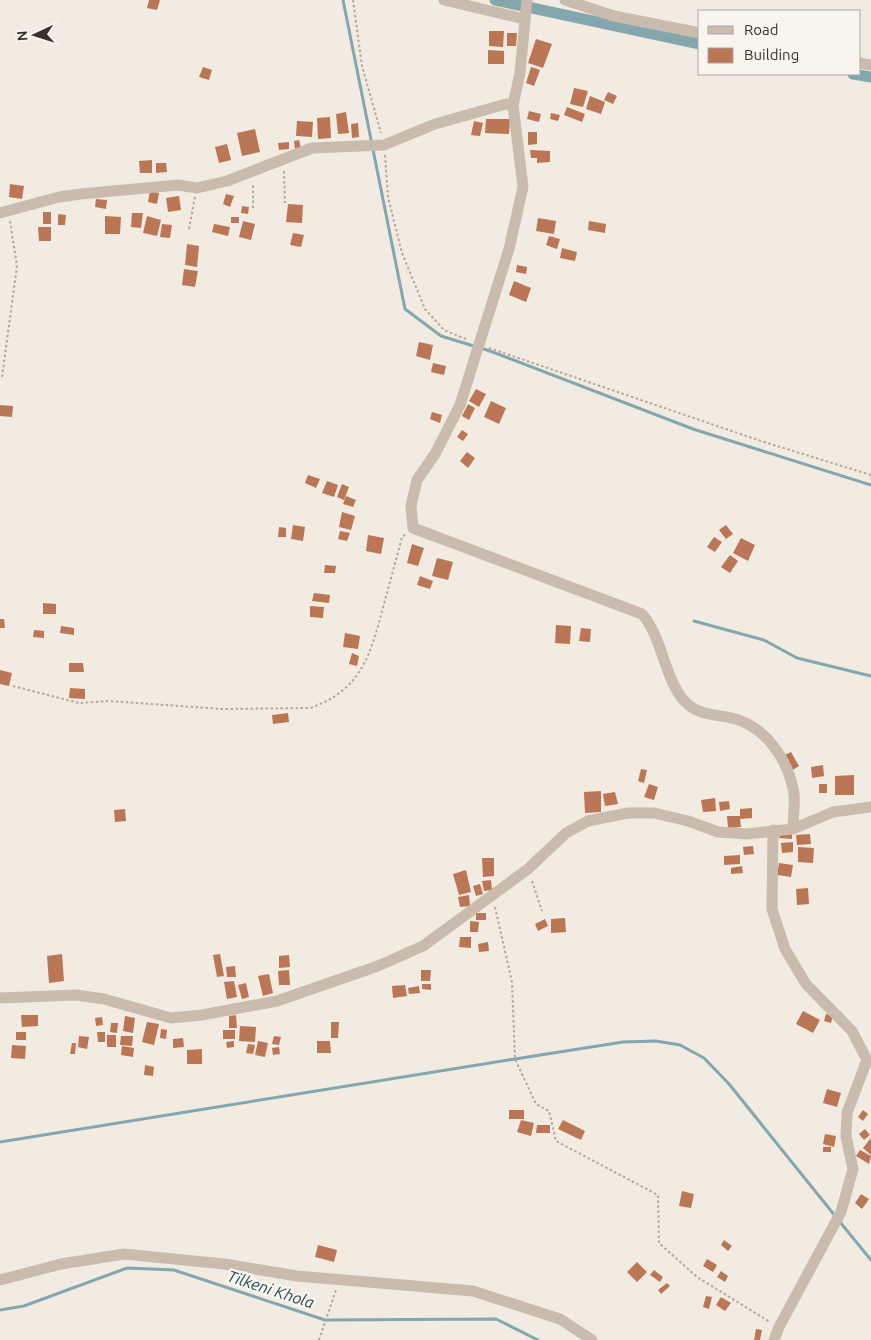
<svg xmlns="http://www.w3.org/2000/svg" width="871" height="1340" viewBox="0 0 871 1340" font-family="Ubuntu,sans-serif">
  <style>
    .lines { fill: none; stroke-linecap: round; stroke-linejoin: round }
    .stream { stroke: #83a7ac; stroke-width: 3 }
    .canal { stroke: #83a7ac; stroke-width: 11 }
    .building { fill: #bb7656 }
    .path { stroke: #b5a798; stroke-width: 2; stroke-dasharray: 2.5 2.5; stroke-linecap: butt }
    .minor { stroke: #c9bcae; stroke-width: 11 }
    .labels { text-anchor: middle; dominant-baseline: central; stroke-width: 5; stroke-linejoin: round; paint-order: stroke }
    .water-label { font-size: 16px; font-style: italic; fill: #254f56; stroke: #f9f5ee }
  </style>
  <rect width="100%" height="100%" fill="#f1ebe2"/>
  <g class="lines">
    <!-- stream -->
    <path class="stream" d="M 343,0 L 405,309 L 441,336 L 490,351 L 693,429 L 871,485
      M 694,621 L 764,640 L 797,658 L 871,676
      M 0,1142 L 515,1059 L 623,1042 L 656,1041 L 680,1045 L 704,1058 L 729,1084 L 836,1217
      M 840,1222 L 871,1260
      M 0,1310 L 24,1306 L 127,1268 L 174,1270 L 325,1320 L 496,1319 L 538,1340"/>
    <!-- canal -->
    <path class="canal" d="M 495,0 L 700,44
      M 853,74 L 871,77"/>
  </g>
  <!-- building -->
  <path class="building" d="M 149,0 L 160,0 L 157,10 L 147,8 Z
    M 489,31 L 504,31 L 503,47 L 489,46 Z
    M 507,33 L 517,33 L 516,46 L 507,46 Z
    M 536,39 L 552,44 L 543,68 L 528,63 Z
    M 488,50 L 504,51 L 504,64 L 488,64 Z
    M 203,67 L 212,70 L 209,80 L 199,77 Z
    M 531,67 L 540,70 L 534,86 L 526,83 Z
    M 574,88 L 588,91 L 583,107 L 570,104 Z
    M 608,92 L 617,96 L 613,104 L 604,100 Z
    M 590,96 L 605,102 L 601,114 L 586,109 Z
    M 567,107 L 585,114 L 582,122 L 564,115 Z
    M 529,111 L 541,114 L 539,122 L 527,119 Z
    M 346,112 L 349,133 L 338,134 L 336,114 Z
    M 551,113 L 560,115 L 558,121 L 550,119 Z
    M 330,117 L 331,138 L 318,139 L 317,118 Z
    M 486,119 L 510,119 L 509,134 L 485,133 Z
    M 297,121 L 313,122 L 312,137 L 296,136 Z
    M 474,121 L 483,123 L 480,136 L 471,135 Z
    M 358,123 L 359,137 L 352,138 L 351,124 Z
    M 255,129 L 260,152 L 242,156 L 237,133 Z
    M 528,132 L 537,132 L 537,144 L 528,145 Z
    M 299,140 L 301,148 L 295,149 L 294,141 Z
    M 289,142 L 289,149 L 279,150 L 278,143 Z
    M 227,144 L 231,160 L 219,163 L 215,147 Z
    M 530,150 L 550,151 L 550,162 L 537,163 L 537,158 L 531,158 Z
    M 152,160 L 152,173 L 140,173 L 139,161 Z
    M 156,163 L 166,163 L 167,172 L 156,173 Z
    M 10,184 L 24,186 L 22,199 L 9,197 Z
    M 150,191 L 159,193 L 157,204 L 148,202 Z
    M 226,194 L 234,196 L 230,207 L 223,204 Z
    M 179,196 L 181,210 L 168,212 L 166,198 Z
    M 96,199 L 107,200 L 106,209 L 95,207 Z
    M 288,204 L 303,205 L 302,223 L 286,222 Z
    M 242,206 L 249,207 L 248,214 L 241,213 Z
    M 43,212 L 51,212 L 51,224 L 43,224 Z
    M 132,213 L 143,213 L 141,228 L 131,227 Z
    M 58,214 L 66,215 L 65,225 L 58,225 Z
    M 105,216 L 121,217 L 120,234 L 105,234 Z
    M 147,216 L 161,220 L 157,236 L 143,233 Z
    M 231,217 L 239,217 L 239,223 L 231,223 Z
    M 538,218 L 556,221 L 554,234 L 536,231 Z
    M 243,221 L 255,224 L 251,240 L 239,237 Z
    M 589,221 L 606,224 L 605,233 L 588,230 Z
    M 162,224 L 172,225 L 170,238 L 160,237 Z
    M 214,224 L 230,227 L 228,236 L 212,232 Z
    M 38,227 L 51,227 L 51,241 L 39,241 Z
    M 293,233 L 304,235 L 301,247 L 290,245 Z
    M 549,236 L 560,239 L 557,249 L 546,245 Z
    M 187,244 L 199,246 L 197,267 L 185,265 Z
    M 562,248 L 577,252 L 575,261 L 560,258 Z
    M 517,265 L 527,267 L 526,274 L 516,272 Z
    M 184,269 L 198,271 L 195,287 L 182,285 Z
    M 514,281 L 531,288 L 526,302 L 509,295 Z
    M 419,342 L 433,345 L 430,360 L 416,356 Z
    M 433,363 L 446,366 L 444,375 L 431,372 Z
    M 476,389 L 486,394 L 479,407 L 469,401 Z
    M 491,401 L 506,408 L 499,424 L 484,417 Z
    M 468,404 L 475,408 L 469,420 L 462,416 Z
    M 0,405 L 13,406 L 12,417 L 0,416 Z
    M 432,412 L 442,415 L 440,423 L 430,419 Z
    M 462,430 L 468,434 L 463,441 L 457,437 Z
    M 467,452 L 475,458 L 468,468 L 460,461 Z
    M 308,475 L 320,479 L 316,488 L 305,483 Z
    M 327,481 L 338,485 L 334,497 L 322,493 Z
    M 342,484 L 349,487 L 344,500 L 337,497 Z
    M 346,496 L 356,500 L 353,507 L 343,504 Z
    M 342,512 L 355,516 L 351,530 L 339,527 Z
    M 293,525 L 305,527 L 303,541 L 291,539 Z
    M 726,525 L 733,534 L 726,539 L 719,530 Z
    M 279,527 L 286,528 L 286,537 L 278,537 Z
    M 340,531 L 350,533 L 347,541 L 338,539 Z
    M 368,535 L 384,538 L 381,554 L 366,551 Z
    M 714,537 L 722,542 L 715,552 L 707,547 Z
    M 741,538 L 755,545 L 748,561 L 733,553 Z
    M 412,544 L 424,548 L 418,566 L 407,563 Z
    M 730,555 L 738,561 L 730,573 L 721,567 Z
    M 437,558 L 453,562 L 448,580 L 432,576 Z
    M 325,565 L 336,566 L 335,573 L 324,573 Z
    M 420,576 L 433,581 L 430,589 L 417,585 Z
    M 314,593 L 330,595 L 329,603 L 312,601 Z
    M 43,603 L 56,604 L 56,614 L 43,614 Z
    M 310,606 L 324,607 L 323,618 L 310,617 Z
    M 0,619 L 4,619 L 5,628 L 0,628 Z
    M 556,625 L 571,626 L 570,644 L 555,643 Z
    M 61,626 L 74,628 L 74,635 L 60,633 Z
    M 581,628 L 591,629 L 590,642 L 579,641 Z
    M 34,630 L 44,631 L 44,638 L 33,637 Z
    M 345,633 L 360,636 L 358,649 L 343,647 Z
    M 352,653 L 359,656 L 357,666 L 349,664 Z
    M 69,663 L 83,663 L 84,672 L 69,672 Z
    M 0,670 L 12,673 L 9,686 L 0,684 Z
    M 70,688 L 85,689 L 85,699 L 69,698 Z
    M 288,713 L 289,722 L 273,724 L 272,715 Z
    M 791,752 L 799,766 L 791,771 L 783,756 Z
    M 823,765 L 824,776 L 812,778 L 811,767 Z
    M 641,769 L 647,770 L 644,783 L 638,781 Z
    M 854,775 L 854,795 L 835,795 L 835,776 Z
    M 649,784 L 658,787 L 654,800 L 644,797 Z
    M 819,784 L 827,784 L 827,793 L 819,793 Z
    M 601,791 L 601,812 L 585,813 L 584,792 Z
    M 615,792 L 618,804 L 605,806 L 603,794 Z
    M 715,798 L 716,811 L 703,812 L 701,800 Z
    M 729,801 L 730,809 L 720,811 L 719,802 Z
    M 752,808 L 752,818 L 740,819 L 741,827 L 728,828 L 727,816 L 740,816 L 740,809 Z
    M 125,809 L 126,821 L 115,822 L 114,810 Z
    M 780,832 L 792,833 L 792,839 L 779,838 Z
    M 810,834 L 811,844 L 797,845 L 796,835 Z
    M 793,842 L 793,852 L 782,853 L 781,843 Z
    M 753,846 L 754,854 L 744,855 L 743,847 Z
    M 798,847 L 814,848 L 813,863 L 798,862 Z
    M 740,855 L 740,864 L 724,865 L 724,856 Z
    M 482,858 L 494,858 L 494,876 L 483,877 Z
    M 779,863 L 793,865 L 791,877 L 777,875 Z
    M 742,866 L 743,873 L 731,874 L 731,868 Z
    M 466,870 L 471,892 L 459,895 L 453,874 Z
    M 491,880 L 492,890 L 484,891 L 482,881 Z
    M 480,884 L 483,894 L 476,896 L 473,886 Z
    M 808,888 L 809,904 L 797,905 L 796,889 Z
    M 469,895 L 470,906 L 460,907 L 458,897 Z
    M 476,913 L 486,913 L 486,920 L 476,920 Z
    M 565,918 L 566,932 L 551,933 L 551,919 Z
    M 545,919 L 548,926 L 538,931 L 535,924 Z
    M 470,921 L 479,922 L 478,932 L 470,932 Z
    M 460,937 L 471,937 L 471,948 L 459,947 Z
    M 488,942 L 489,951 L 479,952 L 478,944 Z
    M 62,954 L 64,981 L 49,983 L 47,956 Z
    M 220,954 L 224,976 L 217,977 L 213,955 Z
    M 289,955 L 290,967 L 279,968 L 279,956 Z
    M 235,966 L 236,977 L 227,977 L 226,967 Z
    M 289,970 L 290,985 L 279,985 L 278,971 Z
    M 421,970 L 431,970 L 430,981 L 421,981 Z
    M 269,974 L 273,993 L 263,996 L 258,976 Z
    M 234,981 L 237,997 L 227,999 L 224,982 Z
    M 246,983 L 249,997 L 242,999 L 238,985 Z
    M 422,984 L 431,984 L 431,990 L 422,989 Z
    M 405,985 L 407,996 L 393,998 L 392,986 Z
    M 419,986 L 420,993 L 409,994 L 408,988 Z
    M 803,1011 L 820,1020 L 813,1033 L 796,1024 Z
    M 826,1014 L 833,1016 L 831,1023 L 824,1021 Z
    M 21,1015 L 38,1015 L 38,1026 L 22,1027 Z
    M 236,1015 L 237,1028 L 229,1028 L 229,1016 Z
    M 125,1016 L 135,1018 L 133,1033 L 123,1031 Z
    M 102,1017 L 103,1025 L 96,1026 L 95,1018 Z
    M 147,1022 L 159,1024 L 154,1045 L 142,1042 Z
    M 331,1022 L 339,1022 L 338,1038 L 331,1038 Z
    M 111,1023 L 118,1023 L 117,1033 L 110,1032 Z
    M 240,1026 L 256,1027 L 255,1042 L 239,1041 Z
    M 161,1029 L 167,1030 L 166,1039 L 160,1038 Z
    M 223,1030 L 235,1030 L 235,1039 L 223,1039 Z
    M 16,1032 L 26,1032 L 26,1040 L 16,1040 Z
    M 97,1032 L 105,1032 L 105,1042 L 98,1042 Z
    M 107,1035 L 116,1035 L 116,1047 L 107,1047 Z
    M 79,1036 L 89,1037 L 87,1049 L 78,1047 Z
    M 121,1036 L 133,1036 L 132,1046 L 120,1045 Z
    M 274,1036 L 281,1037 L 279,1045 L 272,1044 Z
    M 183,1038 L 184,1047 L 173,1048 L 173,1039 Z
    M 234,1041 L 234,1047 L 227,1048 L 226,1042 Z
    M 258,1041 L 268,1043 L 265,1057 L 255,1055 Z
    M 317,1041 L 330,1041 L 331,1053 L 317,1053 Z
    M 72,1043 L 76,1043 L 75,1054 L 70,1054 Z
    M 248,1044 L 255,1045 L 253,1054 L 246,1053 Z
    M 12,1045 L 26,1046 L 25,1059 L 11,1058 Z
    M 122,1046 L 134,1048 L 133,1057 L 121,1055 Z
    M 279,1047 L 280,1054 L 273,1055 L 272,1048 Z
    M 202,1049 L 202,1064 L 187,1064 L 187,1050 Z
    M 145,1065 L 154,1067 L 153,1076 L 144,1075 Z
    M 827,1089 L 841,1093 L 837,1107 L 823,1103 Z
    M 509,1110 L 524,1110 L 524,1119 L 509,1119 Z
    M 863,1110 L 868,1114 L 863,1121 L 858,1117 Z
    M 521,1120 L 534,1123 L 531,1136 L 517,1132 Z
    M 563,1120 L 585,1131 L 581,1140 L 558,1129 Z
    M 537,1125 L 550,1125 L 550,1133 L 536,1133 Z
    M 865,1129 L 870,1135 L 864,1140 L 859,1134 Z
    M 825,1134 L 836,1136 L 834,1147 L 823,1144 Z
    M 871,1138 L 871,1155 L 863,1148 Z
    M 823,1147 L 831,1147 L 831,1152 L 823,1152 Z
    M 860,1150 L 871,1156 L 869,1164 L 856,1156 Z
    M 682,1191 L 694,1194 L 691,1208 L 679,1206 Z
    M 861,1194 L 869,1199 L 862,1209 L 855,1203 Z
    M 724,1240 L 732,1246 L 728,1251 L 721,1245 Z
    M 318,1245 L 337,1250 L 334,1262 L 315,1257 Z
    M 707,1259 L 717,1265 L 713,1272 L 703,1266 Z
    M 637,1262 L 647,1272 L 637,1282 L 627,1272 Z
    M 654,1270 L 663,1277 L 660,1282 L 650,1275 Z
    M 721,1271 L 728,1276 L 725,1282 L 717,1277 Z
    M 667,1283 L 670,1286 L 661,1294 L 658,1290 Z
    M 706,1296 L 712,1297 L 709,1309 L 703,1307 Z
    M 721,1297 L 731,1303 L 725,1311 L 716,1305 Z
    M 756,1329 L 762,1330 L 760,1340 L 754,1340 Z"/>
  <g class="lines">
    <!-- path -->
    <path class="path" d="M 353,0 L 362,66 L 381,133
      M 385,155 L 388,197 L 402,253 L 425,309 L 444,330 L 468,340
      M 284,171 L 285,203
      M 253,208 L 253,183
      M 189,229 L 195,197
      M 489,348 L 761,441 L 871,475
      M 2,377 L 17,266 L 10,221
      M 13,686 L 79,703 L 109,701 L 222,709 L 310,708 C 363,690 371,652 384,604 C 390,582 396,560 402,537 L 406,534
      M 532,881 L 542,911
      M 495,907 L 512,982 L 515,1059 L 536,1104 L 549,1111 L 556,1141 L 658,1195 L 659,1243 L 697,1277 L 770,1322
      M 319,1340 L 336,1290"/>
    <!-- minor -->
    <path class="minor" d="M 444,0 L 524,19
      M 527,0 L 520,73 L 513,105 L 523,187 L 509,249 L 460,405 L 435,454 L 417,480 L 411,506 L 413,528 L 642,614 C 662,637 663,672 681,697 C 694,715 712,714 732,718 C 766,726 789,761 794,794 C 795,805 793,818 793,829
      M 565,0 L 614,16 L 700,33
      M 860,63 L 871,65
      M 0,213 L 59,197 L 81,194 L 178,185 L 197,188 L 227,181 L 312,148 L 384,145 L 435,124 L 506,104 L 513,105
      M 773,830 L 772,909 L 785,949 L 806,984 L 852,1031 L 867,1060 L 847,1113 L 846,1136 L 853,1169 L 841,1212 L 779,1327 L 774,1340
      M 0,998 L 76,995 L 104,999 L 171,1018 L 202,1015 L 277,1001 L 378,966 L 423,946 L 528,869 L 566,833 L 588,821 L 628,813 L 654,813 L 688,821 L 718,832 L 747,834 L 793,829 L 833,812 L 871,807
      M 0,1280 L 61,1264 L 124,1254 L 224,1264 L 297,1276 L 473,1291 L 560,1319 L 592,1340"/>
  </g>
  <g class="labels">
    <!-- water labels -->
    <g class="water-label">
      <text transform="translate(271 1289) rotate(18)">Tilkeni Khola</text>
    </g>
  </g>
  <!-- legend -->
  <rect x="698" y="10" width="162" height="65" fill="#f9f5ee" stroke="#aca7a0"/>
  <rect x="708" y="26" width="25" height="8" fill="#c9bcae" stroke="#aca7a0"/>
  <text x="744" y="35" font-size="15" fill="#38312c">Road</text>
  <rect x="708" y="48" width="25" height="15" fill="#bb7656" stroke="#aca7a0"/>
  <text x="744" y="60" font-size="15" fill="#38312c">Building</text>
  <!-- north arrow -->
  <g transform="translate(35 35) rotate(266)" stroke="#f9f5ee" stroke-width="4" paint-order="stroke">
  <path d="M0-4L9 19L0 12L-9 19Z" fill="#38312c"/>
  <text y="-8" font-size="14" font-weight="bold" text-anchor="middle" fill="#38312c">N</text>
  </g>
</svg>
